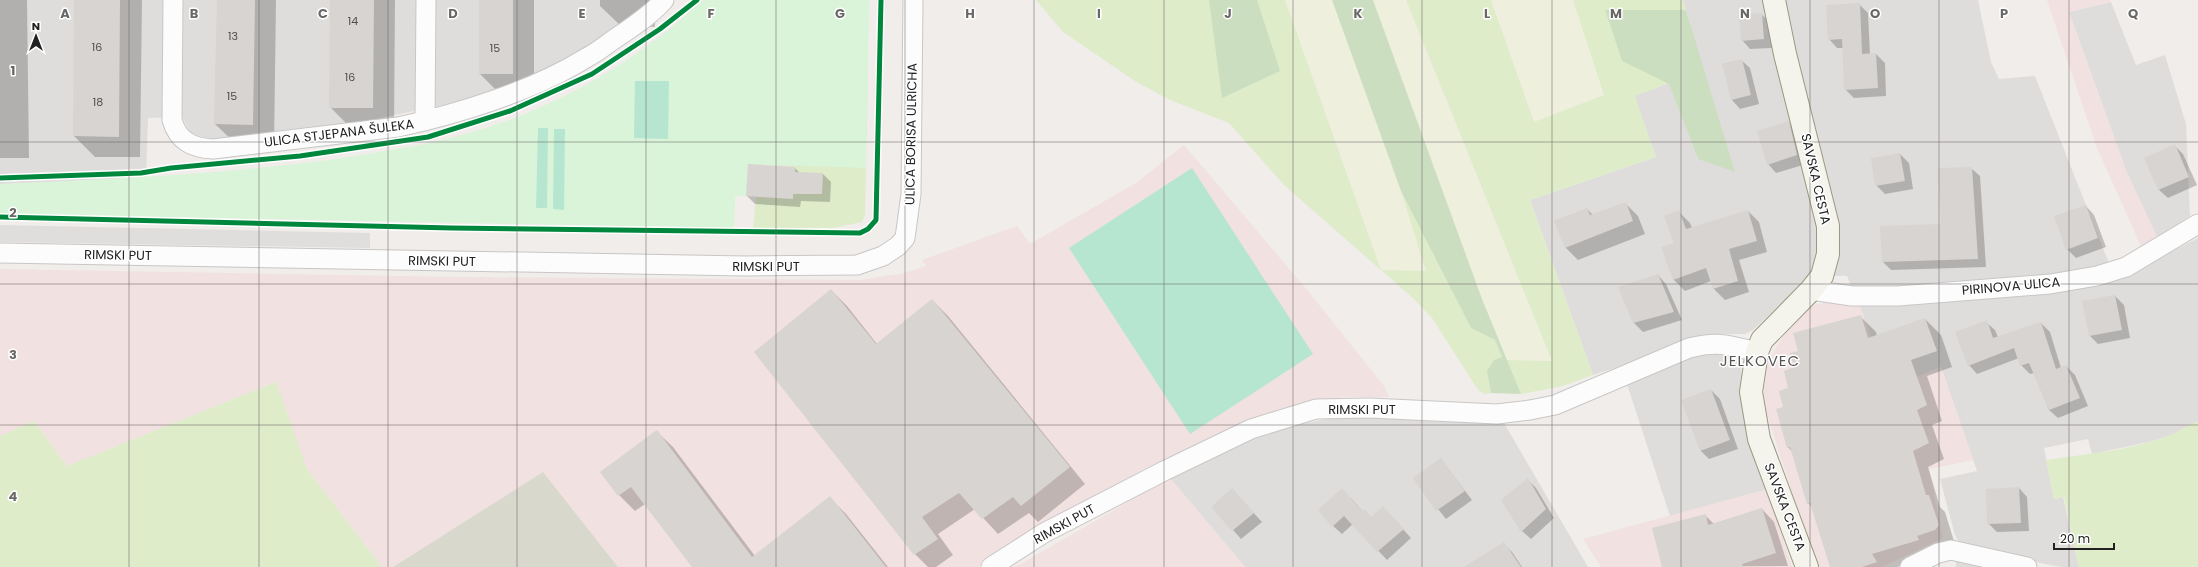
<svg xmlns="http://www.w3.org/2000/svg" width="2198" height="567" viewBox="0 0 2198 567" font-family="Poppins,sans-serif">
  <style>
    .residential { fill: #dfdddb }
    .commercial { fill: #f1e1e0 }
    .construction { fill: #d9d8cc }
    .farmland { fill: #efefde }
    .grass { fill: #deecca }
    .forest { fill: #ccdec0 }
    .park { fill: #d9f4d8 }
    .pitch { fill: #b6e6d0 }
    .parking { fill: #e0dedd }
    .shadow { fill: #0003 }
    .building { fill: #d7d4d1 }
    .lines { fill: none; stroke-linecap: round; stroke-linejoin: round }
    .street-casing { stroke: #c8c7c6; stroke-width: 21 }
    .secondary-casing { stroke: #999981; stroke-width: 24 }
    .street { stroke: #fdfcfc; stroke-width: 19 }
    .secondary { stroke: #f4f4ed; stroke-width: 22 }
    .cycleway-casing { stroke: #fff; stroke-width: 8 }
    .cycleway { stroke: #00873e; stroke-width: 5 }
    .grid { fill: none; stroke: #696867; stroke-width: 1; stroke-opacity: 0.55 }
    .labels { text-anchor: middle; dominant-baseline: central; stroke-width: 3; stroke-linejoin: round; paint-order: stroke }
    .number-label { font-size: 11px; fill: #4e4e4d }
    .street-label { font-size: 13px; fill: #212121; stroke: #fff }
    .quarter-label { font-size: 15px; letter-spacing: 1px; fill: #545454; stroke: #fff }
    .grid-label { font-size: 13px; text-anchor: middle; font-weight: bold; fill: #696867; stroke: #fff; stroke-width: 3; stroke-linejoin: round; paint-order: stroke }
  </style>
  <rect width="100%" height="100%" fill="#f0edea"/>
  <!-- residential -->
  <path class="residential" d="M 0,0 L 651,0 L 612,32 L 573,55 L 532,76 L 457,102 L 376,119 L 255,137 L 208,139 L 191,133 L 182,117 L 148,118 L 146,178 L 0,184 Z
    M 1683,0 L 1978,0 L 1991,62 L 1999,79 L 2035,76 L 2116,281 L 2198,238 L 2198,421 L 2171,435 L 2153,441 L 2092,454 L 2088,439 L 2044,448 L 2054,499 L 2063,497 L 2079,567 L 2061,567 L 1967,548 L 1960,544 L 1955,535 L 1940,479 L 1977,471 L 1941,367 L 1889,389 L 1859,304 L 1847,276 L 1811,276 L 1753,330 L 1745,334 L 1719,334 L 1593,375 L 1530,200 L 1656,157 L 1634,96 L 1669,83 L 1698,159 L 1690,23 Z
    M 2111,2 L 2136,65 L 2165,55 L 2186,124 L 2190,216 L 2158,239 L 2127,173 L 2069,12 Z
    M 1711,353 L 1730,355 L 1737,360 L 1741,367 L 1743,406 L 1768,489 L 1670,516 L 1627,384 L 1676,362 Z
    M 1381,414 L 1491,424 L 1504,423 L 1588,567 L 1245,567 L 1170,478 L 1249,440 L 1302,424 L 1343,416 Z
    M 1956,560 L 1992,567 L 1956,567 Z"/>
  <!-- commercial -->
  <path class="commercial" d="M 2047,0 L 2110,0 L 2111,2 L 2069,12 L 2127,173 L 2158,239 L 2141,246 L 2097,148 Z
    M 1184,145 L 1308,291 L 1384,386 L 1389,397 L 1343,397 L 1310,403 L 1224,431 L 1140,471 L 977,567 L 618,567 L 543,472 L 393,567 L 382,567 L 307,469 L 275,382 L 67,466 L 34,421 L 0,436 L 0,269 L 458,277 L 861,280 L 905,273 L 926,266 L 922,260 L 1017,226 L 1030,244 L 1136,183 Z
    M 1829,302 L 1859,304 L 1889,389 L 1941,367 L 1973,460 L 1929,469 L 1943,538 L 1882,567 L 1816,567 L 1765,408 L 1763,383 L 1769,360 L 1788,328 L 1810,306 Z
    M 1170,478 L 1245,567 L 1015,567 Z
    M 1768,489 L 1792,567 L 1601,567 L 1583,539 Z"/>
  <!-- construction -->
  <path class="construction" d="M 543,472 L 618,567 L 393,567 Z"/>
  <!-- farmland -->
  <path class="farmland" d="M 1285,0 L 1332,0 L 1401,191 L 1426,272 L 1381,270 Z
    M 1373,0 L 1406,0 L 1553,362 L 1507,360 L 1482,299 Z
    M 1491,0 L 1573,0 L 1604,95 L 1534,122 Z"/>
  <!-- grass -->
  <path class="grass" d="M 1036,0 L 1285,0 L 1381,270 L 1426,271 L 1401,191 L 1471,328 L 1495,340 L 1502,357 L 1487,371 L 1491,393 L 1485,394 L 1478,390 L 1432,318 L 1414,299 L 1284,185 L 1229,123 L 1170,100 L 1135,81 L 1063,32 Z
    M 1406,0 L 1491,0 L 1534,122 L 1604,95 L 1573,0 L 1683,0 L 1686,10 L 1605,10 L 1622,61 L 1669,83 L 1635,96 L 1656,157 L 1530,200 L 1593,375 L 1563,386 L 1521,394 L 1507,360 L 1552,361 Z
    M 705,54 L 868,66 L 865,215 L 862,222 L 833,228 L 753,228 L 756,197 L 793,199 L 795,167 L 748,164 L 746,196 L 735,196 L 734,228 Z
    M 276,382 L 307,469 L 382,567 L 0,567 L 0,436 L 34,421 L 67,466 Z
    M 2198,421 L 2198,567 L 2079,567 L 2064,497 L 2054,499 L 2046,460 C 2086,454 2133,450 2170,435 C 2180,431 2189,425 2198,421 Z"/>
  <!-- forest -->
  <path class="forest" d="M 1209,0 L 1257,0 L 1280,71 L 1222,98 Z
    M 1332,0 L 1373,0 L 1482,299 L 1521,394 L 1491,393 L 1487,371 L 1494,360 L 1502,357 L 1495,340 L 1471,328 L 1401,191 Z
    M 1605,10 L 1686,10 L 1735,172 L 1698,159 L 1669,84 L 1622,61 Z"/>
  <!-- park -->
  <path class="park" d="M 703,0 L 869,0 L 866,168 L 748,164 L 746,196 L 735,196 L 734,228 L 0,214 L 0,184 C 112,179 224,174 336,159 C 394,150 452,141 507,121 C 580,94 646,53 703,0 Z"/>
  <!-- pitch -->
  <path class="pitch" d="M 635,81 L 669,81 L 668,139 L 634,138 Z
    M 538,128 L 548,128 L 547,208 L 536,208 Z
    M 554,129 L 565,129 L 564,210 L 553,209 Z
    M 1192,168 L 1313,354 L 1190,434 L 1069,248 Z"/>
  <!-- parking -->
  <path class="parking" d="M 0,225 L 370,233 L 370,248 L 0,242 Z"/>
  <!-- shadow -->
  <path class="shadow" d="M 0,0 L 27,0 L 29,158 L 0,158 Z
    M 75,0 L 142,0 L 140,157 L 95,157 L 74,136 Z
    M 218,0 L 276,0 L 274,146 L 237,145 L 215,124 Z
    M 331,0 L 395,0 L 394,129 L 352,129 L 330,107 Z
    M 480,0 L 534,0 L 534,95 L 501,95 L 480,74 Z
    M 600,0 L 655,0 L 655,27 L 622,27 L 600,6 Z
    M 1859,4 L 1868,13 L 1870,54 L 1876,54 L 1885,63 L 1886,96 L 1854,98 L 1845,89 L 1843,48 L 1837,48 L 1829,39 Z
    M 1761,14 L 1770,22 L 1772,48 L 1750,49 L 1742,40 Z
    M 1741,60 L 1750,68 L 1759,104 L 1740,109 L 1732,100 L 1723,64 Z
    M 1788,122 L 1797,131 L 1806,164 L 1776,173 L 1768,164 Z
    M 2174,145 L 2183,154 L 2197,185 L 2168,198 L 2159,190 Z
    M 1900,154 L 1909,163 L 1913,189 L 1885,194 L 1876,185 Z
    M 795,168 L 800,173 L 823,174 L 831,182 L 830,202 L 801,201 L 800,207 L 755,204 L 747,196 Z
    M 1971,168 L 1980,176 L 1986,267 L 1891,270 L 1883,262 L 1942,225 Z
    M 1625,203 L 1638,216 L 1645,234 L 1578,260 L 1566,248 L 1555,221 L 1587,209 L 1593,215 Z
    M 2086,206 L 2094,215 L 2106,247 L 2076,258 L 2067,249 Z
    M 1748,211 L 1759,222 L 1767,252 L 1739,260 L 1749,292 L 1725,300 L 1713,288 L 1711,281 L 1685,291 L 1673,279 L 1679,212 L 1690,223 L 1692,228 Z
    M 1658,275 L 1666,284 L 1682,320 L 1643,332 L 1634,323 L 1620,288 Z
    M 831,290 L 847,306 L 877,344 L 932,300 L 948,316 L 1085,484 L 1038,522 L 1029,513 L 998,534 L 975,509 L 938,534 L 953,555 L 936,567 L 928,567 L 915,554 Z
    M 2115,296 L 2124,305 L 2130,338 L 2098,344 L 2090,336 Z
    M 1860,316 L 1876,332 L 1877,336 L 1925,319 L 1941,335 L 1952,367 L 1927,376 L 1942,421 L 1932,425 L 1944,459 L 1928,467 L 1940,507 L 1945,512 L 1954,541 L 1934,556 L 1897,567 L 1831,567 L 1813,508 L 1808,503 L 1793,453 L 1788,447 L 1784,407 L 1799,352 Z
    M 1986,322 L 1995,330 L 1998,337 L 2041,323 L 2050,332 L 2061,368 L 2066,366 L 2075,375 L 2088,406 L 2058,418 L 2049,410 L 2034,373 L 2030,374 L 2021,365 L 2019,358 L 1977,374 L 1969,365 Z
    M 1711,390 L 1720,399 L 1738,449 L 1709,459 L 1700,450 Z
    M 656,431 L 673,447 L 755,556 L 830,498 L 846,514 L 888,567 L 693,567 L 645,504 L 635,511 L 619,495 L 602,472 Z
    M 1441,459 L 1472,500 L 1446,519 L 1414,479 Z
    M 1528,480 L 1536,488 L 1554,518 L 1531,539 L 1522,531 L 1502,500 Z
    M 2019,488 L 2027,497 L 2029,531 L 1997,532 L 1988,523 Z
    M 1232,489 L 1262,522 L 1241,539 L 1233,530 Z
    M 1351,498 L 1363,512 L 1371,518 L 1391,516 L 1411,538 L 1387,560 L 1353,524 L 1342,534 L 1333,526 Z
    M 1762,509 L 1774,522 L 1788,566 L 1663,567 L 1705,515 L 1714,524 Z
    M 1503,543 L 1512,552 L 1522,567 L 1487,567 Z"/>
  <!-- building -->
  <path class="building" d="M 74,0 L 120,0 L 119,137 L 73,136 Z
    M 217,0 L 255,0 L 253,125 L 214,124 Z
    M 330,0 L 374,0 L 373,108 L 329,108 Z
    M 479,0 L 513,0 L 513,74 L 479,74 Z
    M 1860,3 L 1862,54 L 1876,53 L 1878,88 L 1844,90 L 1842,39 L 1828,40 L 1826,5 Z
    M 1762,13 L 1764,39 L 1741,41 L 1739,15 Z
    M 1742,59 L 1751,95 L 1731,100 L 1722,64 Z
    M 1789,121 L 1797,155 L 1767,165 L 1757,131 Z
    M 2175,144 L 2189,177 L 2158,190 L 2144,158 Z
    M 1900,153 L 1905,181 L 1875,186 L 1871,158 Z
    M 748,164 L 795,167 L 795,172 L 823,173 L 822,194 L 793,194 L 793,199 L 746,196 Z
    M 1972,167 L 1978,259 L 1882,262 L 1880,226 L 1941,224 L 1938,168 Z
    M 1626,202 L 1633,221 L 1565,248 L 1554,221 L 1587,208 L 1590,215 Z
    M 2086,205 L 2098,238 L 2066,250 L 2054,216 Z
    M 1679,210 L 1686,229 L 1748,210 L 1757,241 L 1729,249 L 1738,281 L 1713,289 L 1706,268 L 1673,280 L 1661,247 L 1674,243 L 1664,216 Z
    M 1658,274 L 1674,312 L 1633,323 L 1618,287 Z
    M 831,289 L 876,344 L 932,299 L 1070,467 L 1021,506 L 1013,497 L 982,519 L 959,493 L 922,517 L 938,539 L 914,555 L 754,352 Z
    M 2115,295 L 2122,330 L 2089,336 L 2082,301 Z
    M 1861,315 L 1868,338 L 1925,318 L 1937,351 L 1911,360 L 1927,405 L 1917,410 L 1929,443 L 1913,451 L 1926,495 L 1929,495 L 1939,525 L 1935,530 L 1917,536 L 1919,540 L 1872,554 L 1877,562 L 1862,567 L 1830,567 L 1810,503 L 1807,504 L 1790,447 L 1787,448 L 1776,409 L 1783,407 L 1779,391 L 1788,388 L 1784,371 L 1794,367 L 1790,353 L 1798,351 L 1793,333 Z
    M 1987,320 L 1993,338 L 2041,322 L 2056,369 L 2066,365 L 2080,398 L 2049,410 L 2029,363 L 2020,366 L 2014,348 L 1968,366 L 1955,332 Z
    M 1711,389 L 1730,440 L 1700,451 L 1681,400 Z
    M 657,430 L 752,557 L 830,496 L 886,567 L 692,567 L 631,487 L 618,496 L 600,472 Z
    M 1441,458 L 1465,491 L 1436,511 L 1413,478 Z
    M 1528,478 L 1546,509 L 1521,532 L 1501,500 Z
    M 2019,487 L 2021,523 L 1987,524 L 1986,489 Z
    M 1232,488 L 1254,513 L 1232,531 L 1211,507 Z
    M 1342,488 L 1362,511 L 1365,509 L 1371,517 L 1383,506 L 1404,529 L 1377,552 L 1344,516 L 1332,527 L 1318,510 Z
    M 1762,508 L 1776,553 L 1742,564 L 1743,567 L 1662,567 L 1652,528 L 1706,514 L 1708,525 Z
    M 1504,542 L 1521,567 L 1464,567 Z"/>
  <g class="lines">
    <!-- street casing -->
    <g class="street-casing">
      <path id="street" d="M 173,0 L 172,120 C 178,141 192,148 213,149 L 398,127 C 458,114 533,91 586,58 C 598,52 608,43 619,36 C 635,25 652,14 664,0
        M 425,121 L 426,0
        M 0,253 L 745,266 L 857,265 L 883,256 L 898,246 L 905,238 L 911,194 L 913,0
        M 1811,290 L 1852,296 L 1898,296 L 2050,284 L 2097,276 L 2126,267 L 2198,224
        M 991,567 L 1044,533 L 1164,471 L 1251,429 L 1316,409 L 1370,408 L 1497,414 L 1530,410 L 1555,405 L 1689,348 C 1719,341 1728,345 1757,352
        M 1910,567 L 1938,553 L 1951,550 L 2027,567"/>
    </g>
    <!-- secondary casing -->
    <g class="secondary-casing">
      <path id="secondary" d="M 1774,0 L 1785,54 L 1828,226 L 1828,254 L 1822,276 L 1811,290 L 1762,340 L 1757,352 L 1751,392 L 1759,439 L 1807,567"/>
    </g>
    <!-- street -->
    <use href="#street" class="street"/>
    <!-- secondary -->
    <use href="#secondary" class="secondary"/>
    <!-- cycleway casing -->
    <g class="cycleway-casing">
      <path id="cycleway" d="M 0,178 L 141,173 L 171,168 L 300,156 L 428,137 L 510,111 L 592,74 L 660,29 L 697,0
        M 0,217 L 452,228 L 860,233 L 868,229 L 876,220 L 881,0"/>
    </g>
    <!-- cycleway -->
    <use href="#cycleway" class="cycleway"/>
  </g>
  <!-- grid -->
  <path class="grid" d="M 129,0 L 129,567M 259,0 L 259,567M 388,0 L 388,567M 517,0 L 517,567M 646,0 L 646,567M 776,0 L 776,567M 905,0 L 905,567M 1034,0 L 1034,567M 1164,0 L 1164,567M 1293,0 L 1293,567M 1422,0 L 1422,567M 1552,0 L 1552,567M 1681,0 L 1681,567M 1810,0 L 1810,567M 1939,0 L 1939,567M 2069,0 L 2069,567M 0,142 L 2198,142M 0,284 L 2198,284M 0,425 L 2198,425"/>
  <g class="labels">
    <!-- number labels -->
    <g class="number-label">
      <text x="353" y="21">14</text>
      <text x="233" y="36">13</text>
      <text x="97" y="47">16</text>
      <text x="495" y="48">15</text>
      <text x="350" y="77">16</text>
      <text x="232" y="96">15</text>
      <text x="98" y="102">18</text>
    </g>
    <!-- street labels -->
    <g class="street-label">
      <text transform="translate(339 133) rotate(-7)">ULICA STJEPANA ŠULEKA</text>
      <text transform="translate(911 134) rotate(-89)">ULICA BORISA ULRICHA</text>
      <text transform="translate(1816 179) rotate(77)">SAVSKA CESTA</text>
      <text transform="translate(118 255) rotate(1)">RIMSKI PUT</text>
      <text transform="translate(442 261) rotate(1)">RIMSKI PUT</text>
      <text x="766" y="266">RIMSKI PUT</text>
      <text transform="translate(2011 286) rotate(-5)">PIRINOVA ULICA</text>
      <text x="1362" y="409">RIMSKI PUT</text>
      <text transform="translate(1785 507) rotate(69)">SAVSKA CESTA</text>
      <text transform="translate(1064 524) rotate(-29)">RIMSKI PUT</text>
    </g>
    <!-- quarter labels -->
    <g class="quarter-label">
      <text x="1760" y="360">JELKOVEC</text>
    </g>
  </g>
  <g class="grid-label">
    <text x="65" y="18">A</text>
    <text x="194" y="18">B</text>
    <text x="323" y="18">C</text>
    <text x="453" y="18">D</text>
    <text x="582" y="18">E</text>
    <text x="711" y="18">F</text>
    <text x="840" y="18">G</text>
    <text x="970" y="18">H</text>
    <text x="1099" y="18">I</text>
    <text x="1228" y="18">J</text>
    <text x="1358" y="18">K</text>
    <text x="1487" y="18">L</text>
    <text x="1616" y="18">M</text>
    <text x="1745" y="18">N</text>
    <text x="1875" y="18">O</text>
    <text x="2004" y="18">P</text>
    <text x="2133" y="18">Q</text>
    <text x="13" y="75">1</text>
    <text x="13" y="217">2</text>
    <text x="13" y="359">3</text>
    <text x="13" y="501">4</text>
  </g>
  <!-- north arrow -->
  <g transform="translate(36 36)" stroke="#ffffff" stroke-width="3" paint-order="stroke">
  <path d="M0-3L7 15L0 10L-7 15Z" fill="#212121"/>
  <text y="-6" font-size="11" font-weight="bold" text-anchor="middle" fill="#212121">N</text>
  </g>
  <!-- scale -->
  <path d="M2054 543v6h60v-6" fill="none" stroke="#212121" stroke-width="2"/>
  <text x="2060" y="543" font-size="12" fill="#212121" stroke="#ffffff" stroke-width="3" paint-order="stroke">20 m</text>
</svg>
